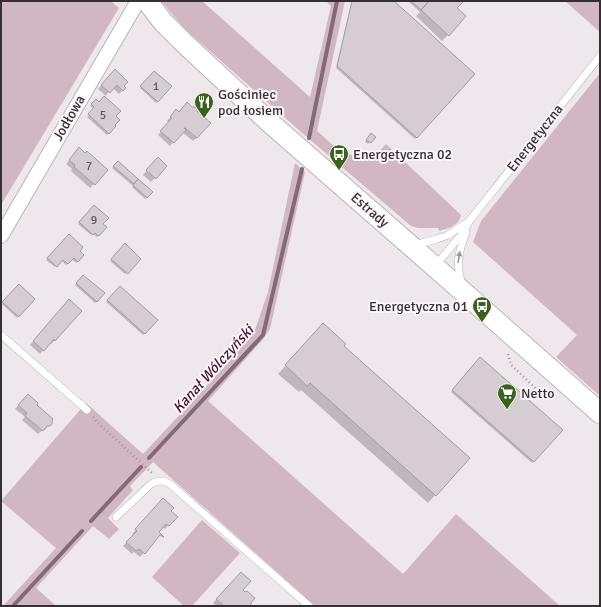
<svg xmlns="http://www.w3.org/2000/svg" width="601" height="607" viewBox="0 0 601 607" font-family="Signika,sans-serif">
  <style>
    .green { fill: #d1b6c4 }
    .shadow { fill: #0003 }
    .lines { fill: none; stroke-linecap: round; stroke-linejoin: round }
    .stream { stroke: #826a77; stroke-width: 4 }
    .building { fill: #d5cdd1; stroke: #a49da0 }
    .lane-casing { stroke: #bab3b7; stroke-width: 8 }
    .street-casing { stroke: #bab3b7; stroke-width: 16 }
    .secondary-casing { stroke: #bab3b7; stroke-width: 22 }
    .path { stroke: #9f9a9c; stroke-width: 2.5; stroke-dasharray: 1 3; stroke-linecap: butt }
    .lane { stroke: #fff; stroke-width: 7 }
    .street { stroke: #fff; stroke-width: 14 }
    .secondary { stroke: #fff; stroke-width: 20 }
    .oneway { fill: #9a9898 }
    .labels { text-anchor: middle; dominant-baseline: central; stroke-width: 4; stroke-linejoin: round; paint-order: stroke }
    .number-label { font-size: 12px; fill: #5c585a }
    .poi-label { font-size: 14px; fill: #343132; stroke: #fcf4f8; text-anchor: start }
    .street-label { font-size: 14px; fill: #343132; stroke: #fcf4f8 }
    .water-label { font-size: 15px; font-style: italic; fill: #441833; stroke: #fcf4f8 }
  </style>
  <rect width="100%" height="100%" fill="#eee7eb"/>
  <!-- green -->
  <path class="green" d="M 1,1 L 111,1 L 119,8 L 1,205 Z
    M 161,1 L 202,1 L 310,97 L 331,6 L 326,1 L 345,1 L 317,131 L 343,154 L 374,157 L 386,144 L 461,215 C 459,226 449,228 439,231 L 438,228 L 418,228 L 411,226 L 301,132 L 185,29 Z
    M 565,1 L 600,1 L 600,32 Z
    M 600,73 L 600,396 L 556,357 L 577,335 L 473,242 L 481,221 Z
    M 295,163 L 305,172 L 270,329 L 263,339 L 208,401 L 403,574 L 456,514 L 560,606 L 315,606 L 153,462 L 130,486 L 133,490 L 108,518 L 119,529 L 109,539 L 93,526 L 36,588 L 56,606 L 3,606 L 56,548 L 1,501 L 86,403 L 143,454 L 200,393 L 254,333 L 268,292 Z
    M 202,520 L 240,553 L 192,606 L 184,606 L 152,577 Z"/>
  <!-- shadow -->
  <path class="shadow" d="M 352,1 L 392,1 L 473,74 L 415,139 L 336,68 Z
    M 408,1 L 462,1 L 456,8 L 448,35 L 442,41 L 416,16 L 420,12 Z
    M 115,71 L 123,86 L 125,88 L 119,94 L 113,88 L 104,97 L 115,116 L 114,125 L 115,126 L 107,135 L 87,117 L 94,109 L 90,106 L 96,100 L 99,103 L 106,96 L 98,89 Z
    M 154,72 L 170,87 L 156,103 L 140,88 Z
    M 192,108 L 197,138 L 193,141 L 182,132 L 170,146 L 158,135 L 169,123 L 167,121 L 176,111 L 179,113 Z
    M 371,135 L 374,137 L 368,144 L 365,142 Z
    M 76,152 L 107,170 L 90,188 L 71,171 L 72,169 L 66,164 Z
    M 118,162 L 151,192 L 145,199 L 132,187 L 133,186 L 112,168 Z
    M 154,162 L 166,166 L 151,182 L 143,175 Z
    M 94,206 L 102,224 L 106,227 L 97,237 L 93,234 L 91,235 L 78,224 Z
    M 69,235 L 78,251 L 83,255 L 76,263 L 72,259 L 66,265 L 61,260 L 55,267 L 46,260 Z
    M 125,245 L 140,259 L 125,274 L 110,261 Z
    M 83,276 L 103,294 L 95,303 L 75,285 Z
    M 19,285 L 34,299 L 17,318 L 2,304 Z
    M 120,287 L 156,320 L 143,335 L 106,302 Z
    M 66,304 L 55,340 L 51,344 L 50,343 L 40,354 L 30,345 Z
    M 316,332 L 343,346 L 468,458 L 428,503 L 301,390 L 299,392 L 278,374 Z
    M 480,359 L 561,430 L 532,463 L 451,392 Z
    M 24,399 L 49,425 L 45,430 L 43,430 L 38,434 L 22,420 L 25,417 L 15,409 Z
    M 160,503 L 176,517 L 165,529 L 162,527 L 158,532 L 160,534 L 140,557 L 134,552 L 132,554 L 123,546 L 134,535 L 132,534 Z
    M 237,577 L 248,606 L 216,606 L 213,603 Z"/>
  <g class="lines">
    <!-- stream -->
    <path class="stream" d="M 309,138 L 337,1
      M 149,458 L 263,335 L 302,169
      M 91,521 L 141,467
      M 13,606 L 82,531"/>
  </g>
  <!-- building -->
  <path class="building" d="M 352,1 L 394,1 L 475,74 L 417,138 L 337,66 Z
    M 411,1 L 429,1 L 421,10 Z
    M 429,1 L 464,1 L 457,8 L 466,16 L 449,36 L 421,10 Z
    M 115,69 L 128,82 L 124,86 L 126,88 L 123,91 L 117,85 L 110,93 L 101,85 Z
    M 154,71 L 172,86 L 158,102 L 140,86 Z
    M 104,96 L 121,111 L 116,116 L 120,120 L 115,125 L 116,126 L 109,134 L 88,114 L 94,107 L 91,104 L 96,99 L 99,102 Z
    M 187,102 L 192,107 L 195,107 L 197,108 L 197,111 L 211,123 L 197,138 L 185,128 L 184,128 L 186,130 L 174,143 L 160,131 L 172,118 L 170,117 L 176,109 L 179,112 Z
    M 371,133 L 376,137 L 371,143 L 366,140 Z
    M 79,147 L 85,153 L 87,151 L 108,170 L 95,185 L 74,167 L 75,165 L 69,160 Z
    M 158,157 L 167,166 L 156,179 L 146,170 Z
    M 118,161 L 138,179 L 134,184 L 113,166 Z
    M 138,179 L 153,192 L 147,198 L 133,185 Z
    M 94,205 L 109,218 L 103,224 L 107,227 L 99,236 L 95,233 L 93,235 L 79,222 Z
    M 69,234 L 83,247 L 80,251 L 84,255 L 78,262 L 74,258 L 68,264 L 63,260 L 57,267 L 47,258 Z
    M 125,243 L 141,259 L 128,274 L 111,259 Z
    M 83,275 L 105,293 L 97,302 L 76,283 Z
    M 19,284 L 35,299 L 19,317 L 2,302 Z
    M 120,286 L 158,320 L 145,334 L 107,300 Z
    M 69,299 L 82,311 L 55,341 L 54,339 L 44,351 L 33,341 Z
    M 323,323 L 346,344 L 344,346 L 470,458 L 436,496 L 310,383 L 307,386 L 285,365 Z
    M 480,357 L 563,430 L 534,462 L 452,390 Z
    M 28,394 L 38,403 L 37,405 L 53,419 L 52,421 L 52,424 L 50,426 L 47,426 L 43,431 L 25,416 L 27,413 L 18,405 Z
    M 163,498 L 174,508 L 171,511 L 178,517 L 169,526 L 166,524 L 159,532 L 164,537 L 163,537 L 160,535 L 145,554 L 139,549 L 136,551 L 126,542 L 137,531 L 135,529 Z
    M 241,572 L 251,581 L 243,590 L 245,592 L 247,591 L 255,598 L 251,603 L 252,603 L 249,606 L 224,606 L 216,599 Z"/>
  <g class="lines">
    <!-- lane casing -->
    <g class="lane-casing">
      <path id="lane" d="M 414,245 L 437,239 L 448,235 L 468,222
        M 436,265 L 462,234 L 470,220 L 600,56
        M 462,284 C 455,262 459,252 466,232
        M 1,335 L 87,410
        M 116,517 L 151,484 C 158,480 163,480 170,484 L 309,606"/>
    </g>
    <!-- street casing -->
    <g class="street-casing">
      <path id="street" d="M 1,236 L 138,1"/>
    </g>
    <!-- secondary casing -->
    <g class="secondary-casing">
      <path id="secondary" d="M 147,1 L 163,22 L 185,44 L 269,122 L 435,267 L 600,413"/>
    </g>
    <!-- path -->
    <path class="path" d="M 508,354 L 511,365 L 546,398
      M 93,417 L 97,422 L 152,473"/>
    <!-- lane -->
    <use href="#lane" class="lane"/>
    <!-- street -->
    <use href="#street" class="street"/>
    <!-- secondary -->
    <use href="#secondary" class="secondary"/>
  </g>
  <!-- one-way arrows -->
  <defs><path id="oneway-solid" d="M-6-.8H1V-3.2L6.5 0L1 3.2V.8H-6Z"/></defs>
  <use class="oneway" href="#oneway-solid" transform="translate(459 257) rotate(-81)"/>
  <!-- icons -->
  <defs>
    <g id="restaurant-pin" transform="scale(1)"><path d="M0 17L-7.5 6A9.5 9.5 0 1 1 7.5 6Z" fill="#39621e" stroke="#fcf4f8"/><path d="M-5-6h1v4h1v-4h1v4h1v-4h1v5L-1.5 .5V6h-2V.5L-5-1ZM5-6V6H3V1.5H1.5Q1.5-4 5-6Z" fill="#fff"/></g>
    <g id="bus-pin" transform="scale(1)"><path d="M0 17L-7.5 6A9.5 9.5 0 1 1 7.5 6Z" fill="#39621e" stroke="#fcf4f8"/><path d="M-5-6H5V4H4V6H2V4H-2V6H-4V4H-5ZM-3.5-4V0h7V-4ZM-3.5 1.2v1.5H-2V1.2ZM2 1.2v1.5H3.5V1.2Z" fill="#fff"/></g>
    <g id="supermarket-pin" transform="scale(1)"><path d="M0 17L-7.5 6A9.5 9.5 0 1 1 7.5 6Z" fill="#39621e" stroke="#fcf4f8"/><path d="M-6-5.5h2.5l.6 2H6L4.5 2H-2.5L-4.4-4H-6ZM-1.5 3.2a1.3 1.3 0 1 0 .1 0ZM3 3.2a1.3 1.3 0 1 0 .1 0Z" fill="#fff"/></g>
  </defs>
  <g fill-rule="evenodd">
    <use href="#restaurant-pin" x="204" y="102"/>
    <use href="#bus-pin" x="339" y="154"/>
    <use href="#bus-pin" x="482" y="306"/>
    <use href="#supermarket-pin" x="507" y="393"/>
  </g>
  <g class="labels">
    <!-- number labels -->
    <g class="number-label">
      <text x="156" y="86">1</text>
      <text x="103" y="115">5</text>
      <text x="89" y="166">7</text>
      <text x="94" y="220">9</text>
    </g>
    <!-- poi labels -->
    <g class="poi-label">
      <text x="218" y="94">Gościniec<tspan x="218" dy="16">pod łosiem</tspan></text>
      <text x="353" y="154">Energetyczna 02</text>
      <text x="468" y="306" text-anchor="end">Energetyczna 01</text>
      <text x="521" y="393">Netto</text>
    </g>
    <!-- street labels -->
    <g class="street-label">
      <text transform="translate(69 118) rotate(-60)">Jodłowa</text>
      <text transform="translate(535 138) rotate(-52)">Energetyczna</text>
      <text transform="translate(370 210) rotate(41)">Estrady</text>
    </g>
    <!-- water labels -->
    <g class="water-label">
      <text transform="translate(213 369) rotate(-48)">Kanał Wólczyński</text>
    </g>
  </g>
  <!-- border -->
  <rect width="601" height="607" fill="none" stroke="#343132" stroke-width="4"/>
</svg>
